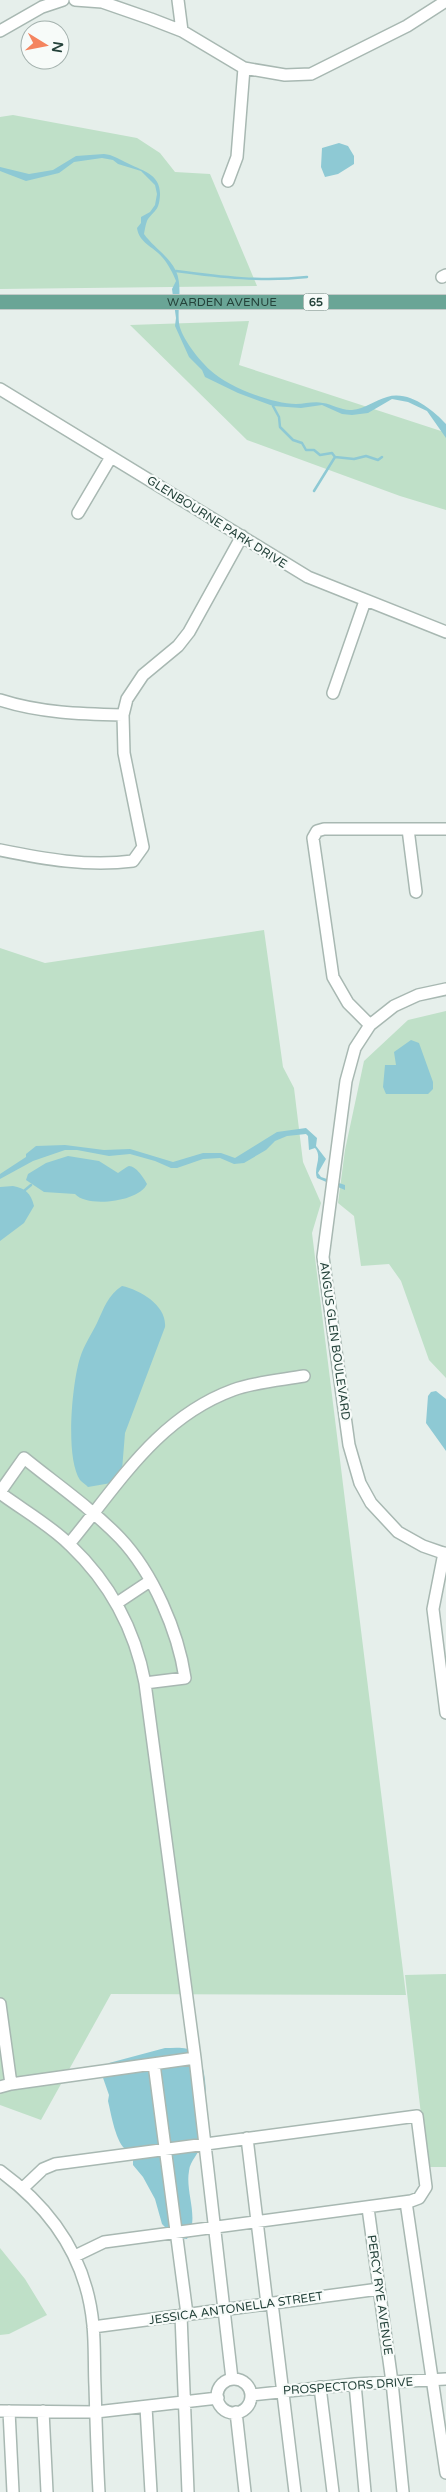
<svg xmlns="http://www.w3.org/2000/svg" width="446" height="2492" viewBox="0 0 446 2492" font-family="'Varela Round',sans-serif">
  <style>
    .green { fill: #bfe0c8 }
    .water { fill: #8ec9d4 }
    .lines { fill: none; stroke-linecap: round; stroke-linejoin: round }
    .stream { stroke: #8ec9d4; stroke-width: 2.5 }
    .minor-casing { stroke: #a8b8b2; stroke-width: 14 }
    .major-casing { stroke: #c2cac8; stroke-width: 16 }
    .minor { stroke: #fff; stroke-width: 11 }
    .major { stroke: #6aa596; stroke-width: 14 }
    .labels { text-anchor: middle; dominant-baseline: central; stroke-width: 4.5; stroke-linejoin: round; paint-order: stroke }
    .shield { fill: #f7fbf9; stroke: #637a73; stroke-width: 1 }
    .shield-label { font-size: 11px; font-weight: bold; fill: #24423a }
    .street-label { font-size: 12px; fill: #24423a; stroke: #f7fbf9 }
  </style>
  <rect width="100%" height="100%" fill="#e6efeb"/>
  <!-- green -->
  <path class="green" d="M 13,115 L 137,138 L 160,153 L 175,172 L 210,174 L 257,286 L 0,289 L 0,117 Z
    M 249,321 L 239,365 L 441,431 L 446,430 L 446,510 L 400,496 L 247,440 L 130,325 Z
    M 264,930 L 283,1067 L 294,1088 L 303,1162 L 321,1203 L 312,1233 L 406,1995 L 111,1994 L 41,2120 L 0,2105 L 0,948 L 45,963 Z
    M 446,1011 L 446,1378 L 429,1360 L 401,1281 L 389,1264 L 361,1266 L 354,1216 L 338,1203 L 345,1150 L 364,1061 L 408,1020 Z
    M 446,1974 L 446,2167 L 427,2167 L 405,1975 Z
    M 0,2248 L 25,2279 L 47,2315 L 9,2334 L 0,2335 Z"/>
  <!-- water -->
  <path class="water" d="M 339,143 L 348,146 L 354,156 L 354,164 L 338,174 L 325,177 L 321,167 L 322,148 Z
    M 104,154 C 113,155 117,158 125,162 C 144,172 165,174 159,203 C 157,211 153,212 148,219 C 146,222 145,229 144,234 C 154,248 168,255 176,271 C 183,287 177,307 179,323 C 181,338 200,361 210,370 C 228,387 272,404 296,404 C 305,404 314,401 323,403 C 332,404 342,411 352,410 C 365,409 375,400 387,397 C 409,390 433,410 446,424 L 446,438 L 427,411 L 408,402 L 392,399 L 368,413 L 352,415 L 342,414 L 322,405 L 301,408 L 273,406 L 238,393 L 205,377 L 202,370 L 189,357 L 175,326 L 176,318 L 172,289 L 176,281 C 174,275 167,262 162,257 C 154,247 139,243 137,228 L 141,223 L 141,217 L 150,212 L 155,205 L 157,194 L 155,185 L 141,171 L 118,164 L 113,160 L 102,158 L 74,162 L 59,173 L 26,181 L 0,171 L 0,167 L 29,174 L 53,170 L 76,156 Z
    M 411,1040 L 419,1043 L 433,1082 L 433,1089 L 428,1094 L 386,1094 L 383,1087 L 385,1065 L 396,1065 L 394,1052 Z
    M 306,1128 L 317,1138 L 316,1146 L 326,1159 L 318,1173 L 321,1177 L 345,1185 L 345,1190 L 317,1178 C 313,1168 323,1157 315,1148 L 309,1150 L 308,1136 L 306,1134 L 287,1136 L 275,1141 L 266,1150 L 244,1163 L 234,1164 L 220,1158 L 203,1159 L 177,1168 L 171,1168 L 155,1161 L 130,1154 L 109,1156 L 77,1150 L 65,1150 L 33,1161 L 0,1179 L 0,1174 L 26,1157 L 26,1154 L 36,1146 L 65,1145 L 104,1150 L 130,1149 L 173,1162 L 203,1153 L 221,1153 L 235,1158 L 277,1132 Z
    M 68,1156 L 99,1161 L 118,1173 C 121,1171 126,1167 129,1166 C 136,1166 144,1178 147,1184 C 139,1202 87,1208 75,1194 L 44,1192 L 26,1180 L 28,1174 L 46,1163 Z
    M 13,1186 C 25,1188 31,1193 34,1206 L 24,1223 L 0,1241 L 0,1187 Z
    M 122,1286 C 141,1290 167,1306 165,1327 L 125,1433 L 122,1470 L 111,1483 L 88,1487 C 86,1485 82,1482 80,1480 C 65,1458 72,1383 80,1358 C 84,1345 91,1335 97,1323 C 104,1308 108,1295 122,1286 Z
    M 436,1391 L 446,1399 L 446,1451 L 426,1423 L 428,1396 L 431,1392 Z
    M 165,2048 C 175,2048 188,2046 195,2053 C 211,2068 206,2123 202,2143 C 200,2153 190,2160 189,2171 C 185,2193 200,2218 187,2239 L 175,2237 L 162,2224 L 155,2199 L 143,2177 L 133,2165 L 133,2160 L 127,2154 L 127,2150 C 116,2145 111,2113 108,2101 L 109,2095 L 102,2075 L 109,2063 Z"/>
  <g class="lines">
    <!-- stream -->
    <path class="stream" d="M 176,271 C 220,277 262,282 307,277
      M 273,406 L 279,417 L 280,427 L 293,440 L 302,443 L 306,450 L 314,450 L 320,455 L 332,453 L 335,457 L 354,459 L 366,456 L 378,460 L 382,457
      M 314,491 L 335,457
      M 25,1190 L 31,1185"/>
    <!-- minor casing -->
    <g class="minor-casing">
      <path id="minor" d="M 75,0 L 102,2 L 151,19 L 182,31 L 244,68 L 285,75 L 311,74 L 407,26 L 446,1
        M 178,0 L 182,31
        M 0,31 L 42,7 L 63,0
        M 228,181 L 237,157 L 244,68
        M 442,277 L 446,275
        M 0,389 L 308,577 L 446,632
        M 78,513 L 111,457
        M 333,693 L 365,601
        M 0,700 C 40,713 81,714 123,715
        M 408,829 L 416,892
        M 0,850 C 44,859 88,867 133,861 L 143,847 L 124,753 L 123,715 L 127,699 L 143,675 L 178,646 L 189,632 L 242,536
        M 446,989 L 418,995 L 394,1006 L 370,1025 L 355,1048 L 346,1081 L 323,1257 L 349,1445 L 360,1483 L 371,1503 L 398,1532 L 423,1546 L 446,1554
        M 370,1025 L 348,1003 L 333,977 L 313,838 L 317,831 L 324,829 L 446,829
        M 0,1492 L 24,1458 C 56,1484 91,1508 120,1538 C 153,1573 178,1631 185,1678 L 145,1683
        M 0,1493 C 23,1510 50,1525 70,1545 C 110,1583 135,1630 145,1683 L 195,2058
        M 69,1544 C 118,1485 157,1418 233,1390 C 255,1382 281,1380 304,1376
        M 444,1553 L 433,1609 L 446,1713
        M 117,1603 L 150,1581
        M 0,2004 L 11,2084
        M 154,2064 L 187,2314
        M 0,2087 L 11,2084 L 195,2058 L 232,2379
        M 247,2138 L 267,2304
        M 0,2171 C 52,2209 87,2260 93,2325 C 95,2345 94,2366 95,2386 C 96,2421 97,2457 99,2492
        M 23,2188 L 43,2169 L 55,2164 L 417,2116 L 426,2187 L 419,2198 L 411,2201 L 104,2242 L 75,2256
        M 406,2202 L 446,2473
        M 368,2208 L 392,2382 L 403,2492
        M 272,2303 L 295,2492
        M 181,2315 L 188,2492
        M 93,2327 L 379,2289
        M217 2396a17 17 0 1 1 34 0a17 17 0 1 1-34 0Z
        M 355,2384 L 365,2492
        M 320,2387 L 333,2492
        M 251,2395 L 355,2384 L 446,2379
        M 146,2407 L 151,2492
        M 0,2411 L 96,2412 L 218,2398
        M 9,2411 L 13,2492
        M 43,2411 L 47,2492
        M 236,2412 L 245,2492"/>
    </g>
    <!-- major casing -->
    <g class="major-casing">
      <g id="major">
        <path id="s1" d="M 0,302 L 446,302"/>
      </g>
    </g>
    <!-- minor -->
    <use href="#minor" class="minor"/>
    <!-- major -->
    <use href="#major" class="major"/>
  </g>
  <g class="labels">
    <!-- shield labels -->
    <rect class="shield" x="303.5" y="293.5" width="25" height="17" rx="4"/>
    <g class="shield-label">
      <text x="316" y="302">65</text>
    </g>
    <!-- street labels -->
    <g class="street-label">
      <text stroke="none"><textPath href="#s1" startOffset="222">WARDEN AVENUE</textPath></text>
      <text transform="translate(217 522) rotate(32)">GLENBOURNE PARK DRIVE</text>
      <text transform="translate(335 1341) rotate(82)">ANGUS GLEN BOULEVARD</text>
      <text transform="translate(380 2295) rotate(82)">PERCY RYE AVENUE</text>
      <text transform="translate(236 2308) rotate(-8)">JESSICA ANTONELLA STREET</text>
      <text transform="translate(348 2386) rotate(-4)">PROSPECTORS DRIVE</text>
    </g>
  </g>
  <!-- north arrow -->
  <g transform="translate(45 45) rotate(100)"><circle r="24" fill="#f7fbf9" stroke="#a3b1ad"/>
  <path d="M0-4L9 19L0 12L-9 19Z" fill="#f4845f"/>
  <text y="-8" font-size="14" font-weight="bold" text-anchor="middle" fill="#24423a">N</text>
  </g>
</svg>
